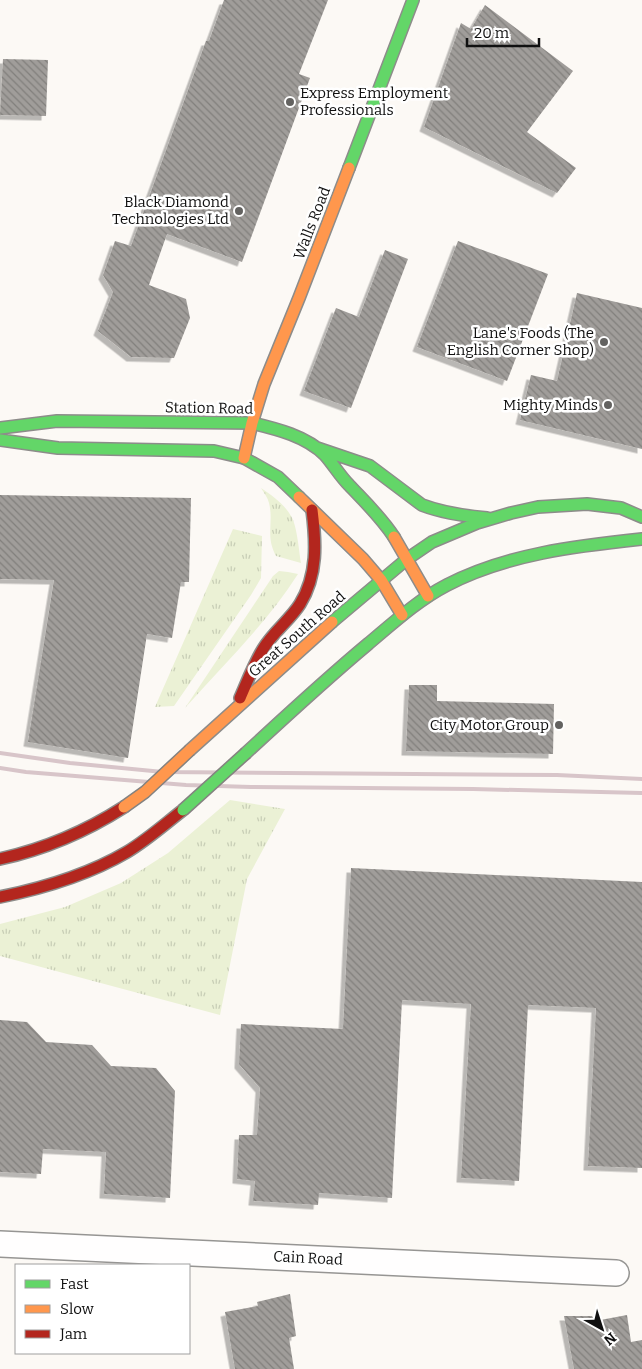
<svg xmlns="http://www.w3.org/2000/svg" width="642" height="1369" viewBox="0 0 642 1369" font-family="Bitter,serif">
  <style>
    .grass { fill: url(#grass-tufts) }
    .building { fill: url(#building-back-hatch); filter: url(#shadow) }
    .lines { fill: none; stroke-linecap: round; stroke-linejoin: round }
    .street-casing { stroke: #969593; stroke-width: 28 }
    .fast-casing { stroke: #8d8c8a; stroke-width: 14 }
    .slow-casing { stroke: #8d8c8a; stroke-width: 14 }
    .jam-casing { stroke: #8d8c8a; stroke-width: 14 }
    .street { stroke: #fffefe; stroke-width: 25 }
    .fast { stroke: #63d668; stroke-width: 11 }
    .slow { stroke: #ff974d; stroke-width: 11 }
    .jam { stroke: #b3261e; stroke-width: 11 }
    .rail { stroke: #d8c5c9; stroke-width: 4 }
    .fast-bridge-casing { stroke: #848280; stroke-width: 14; stroke-linecap: butt }
    .slow-bridge-casing { stroke: #848280; stroke-width: 14; stroke-linecap: butt }
    .fast-bridge { stroke: #63d668; stroke-width: 11 }
    .slow-bridge { stroke: #ff974d; stroke-width: 11 }
    .poi-dot { fill: #636260; stroke: #fff; stroke-width: 2 }
    .labels { text-anchor: middle; dominant-baseline: central; stroke-width: 5; stroke-linejoin: round; paint-order: stroke }
    .poi-label { font-size: 15px; fill: #101010; stroke: #fff; text-anchor: end }
    .street-label { font-size: 15px; fill: #101010; stroke: #fff }
  </style>
  <defs>
    <pattern id="grass-tufts" width="24" height="20" patternUnits="userSpaceOnUse" patternTransform="scale(1.25)"><rect width="24" height="20" fill="#ebf1d5"/><path d="M3 7l-1-3M5 7V3M7 7l1-3M15 17l-1-3M17 17v-4M19 17l1-3" fill="none" stroke="#c8ceb6"/></pattern>
    <pattern id="building-back-hatch" width="6" height="6" patternUnits="userSpaceOnUse" patternTransform="scale(1.25)"><rect width="6" height="6" fill="#a09d9a"/><path d="M-1 5l2 2M0 0l6 6M5-1l2 2" fill="none" stroke="#817f7c"/></pattern>
    <filter id="shadow"><feDropShadow dx="-4.5" dy="4.5" stdDeviation="0" flood-color="#0004"/></filter>
  </defs>
  <rect width="100%" height="100%" fill="#fcf9f5"/>
  <!-- grass -->
  <path class="grass" d="M 261,488 C 273,496 284,504 291,516 C 297,525 299,551 301,563 L 276,556 C 265,536 274,523 269,503 C 268,498 264,493 261,488 Z
    M 233,529 L 262,536 L 261,578 L 251,595 L 174,706 L 155,707 Z
    M 279,571 L 288,572 L 298,574 C 267,623 223,665 185,708 L 273,576 Z
    M 230,800 L 285,809 L 247,879 L 220,1015 L 0,956 L 0,924 L 65,907 L 121,883 L 168,853 Z"/>
  <!-- building -->
  <path class="building" d="M 224,0 L 328,0 L 299,74 L 310,78 L 242,262 L 167,234 L 149,285 L 186,299 L 190,318 L 174,358 L 131,357 L 98,331 L 113,292 L 103,275 L 115,241 L 131,246 L 206,41 L 209,41 Z
    M 485,5 L 573,71 L 527,132 L 576,168 L 557,193 L 424,127 L 461,23 L 471,29 Z
    M 3,59 L 48,60 L 46,116 L 0,115 Z
    M 458,241 L 548,274 L 507,381 L 417,347 Z
    M 385,250 L 408,259 L 351,408 L 304,391 L 336,308 L 359,317 Z
    M 577,293 L 642,308 L 642,449 L 520,420 L 531,375 L 557,381 Z
    M 0,495 L 191,498 L 189,582 L 181,582 L 172,638 L 147,634 L 128,758 L 28,742 L 54,580 L 0,579 Z
    M 409,685 L 437,685 L 437,701 L 554,704 L 553,754 L 406,751 Z
    M 351,868 L 642,882 L 642,1168 L 588,1166 L 596,1008 L 528,1005 L 519,1181 L 461,1178 L 471,1004 L 402,1000 L 392,1198 L 319,1193 L 318,1205 L 253,1201 L 255,1181 L 237,1179 L 239,1135 L 257,1135 L 260,1088 L 239,1064 L 241,1024 L 343,1029 Z
    M 0,1020 L 27,1022 L 46,1042 L 92,1045 L 111,1066 L 156,1068 L 175,1091 L 170,1198 L 104,1194 L 106,1152 L 43,1149 L 41,1174 L 0,1172 Z
    M 290,1294 L 296,1336 L 289,1338 L 294,1369 L 235,1369 L 225,1312 L 258,1306 L 257,1302 Z
    M 627,1315 L 631,1342 L 642,1340 L 642,1369 L 574,1369 L 564,1316 L 592,1316 L 595,1321 Z"/>
  <g class="lines">
    <!-- street casing -->
    <g class="street-casing">
      <path id="street" d="M 0,1244 L 616,1273"/>
    </g>
    <!-- fast casing -->
    <g class="fast-casing">
      <path id="fast" d="M 349,168 L 413,0
        M 0,428 L 57,421 L 252,423 C 277,429 306,436 325,455 C 333,464 340,476 349,485 C 365,502 381,517 394,537
        M 0,440 L 58,448 L 214,451 L 244,458 L 278,477 L 299,497
        M 317,448 L 370,466 L 422,505 C 443,513 465,516 487,518
        M 332,622 L 407,559 L 432,542 L 477,523 L 511,513 L 538,507 L 587,504 L 621,508 L 642,517
        M 246,753 C 286,716 326,679 368,644 C 393,623 418,600 447,585 C 507,554 576,546 642,539"/>
    </g>
    <!-- slow casing -->
    <g class="slow-casing">
      <path id="slow" d="M 244,458 L 252,423 L 264,384 L 299,298 L 349,168
        M 299,497 L 363,559 L 381,580 L 402,615
        M 394,537 L 428,596
        M 190,750 L 332,622"/>
    </g>
    <!-- jam casing -->
    <g class="jam-casing">
      <path id="jam" d="M 240,698 C 247,682 254,664 263,649 C 273,632 290,620 300,604 C 318,575 316,542 312,510
        M 0,859 C 45,849 85,832 124,807
        M 0,897 C 44,888 88,875 127,852 C 147,840 165,824 183,810"/>
    </g>
    <!-- street -->
    <use href="#street" class="street"/>
    <!-- fast -->
    <use href="#fast" class="fast"/>
    <!-- slow -->
    <use href="#slow" class="slow"/>
    <!-- jam -->
    <use href="#jam" class="jam"/>
    <!-- rail -->
    <path class="rail" d="M 0,753 L 70,763 L 163,772 L 557,775 L 642,779
      M 0,768 L 26,772 L 186,785 L 251,787 L 473,789 L 642,793"/>
    <!-- fast-bridge casing -->
    <g class="fast-bridge-casing">
      <path id="fast-bridge" d="M 183,810 L 246,753"/>
    </g>
    <!-- slow-bridge casing -->
    <g class="slow-bridge-casing">
      <path id="slow-bridge" d="M 124,807 L 145,792 L 190,750"/>
    </g>
    <!-- fast-bridge -->
    <use href="#fast-bridge" class="fast-bridge"/>
    <!-- slow-bridge -->
    <use href="#slow-bridge" class="slow-bridge"/>
  </g>
  <!-- markers -->
  <g class="poi-dot">
    <circle cx="290" cy="102" r="5"/>
    <circle cx="239" cy="211" r="5"/>
    <circle cx="604" cy="342" r="5"/>
    <circle cx="608" cy="405" r="5"/>
    <circle cx="559" cy="725" r="5"/>
  </g>
  <g class="labels">
    <!-- poi labels -->
    <g class="poi-label">
      <text x="300" y="93" text-anchor="start">Express Employment<tspan x="300" dy="17">Professionals</tspan></text>
      <text x="229" y="202">Black Diamond<tspan x="229" dy="17">Technologies Ltd</tspan></text>
      <text x="594" y="333">Lane's Foods (The<tspan x="594" dy="17">English Corner Shop)</tspan></text>
      <text x="598" y="405">Mighty Minds</text>
      <text x="549" y="725">City Motor Group</text>
    </g>
    <!-- street labels -->
    <g class="street-label">
      <text transform="translate(312 223) rotate(-69)">Walls Road</text>
      <text transform="translate(209 408) rotate(1)">Station Road</text>
      <text transform="translate(297 634) rotate(-41)">Great South Road</text>
      <text transform="translate(308 1258) rotate(3)">Cain Road</text>
    </g>
  </g>
  <!-- legend -->
  <rect x="15" y="1264" width="175" height="90" fill="#ffffff" stroke="#9f9f9f"/>
  <rect x="25" y="1280" width="25" height="8" fill="#63d668" stroke="#9f9f9f"/>
  <text x="60" y="1289" font-size="15" fill="#101010">Fast</text>
  <rect x="25" y="1305" width="25" height="8" fill="#ff974d" stroke="#9f9f9f"/>
  <text x="60" y="1314" font-size="15" fill="#101010">Slow</text>
  <rect x="25" y="1330" width="25" height="8" fill="#b3261e" stroke="#9f9f9f"/>
  <text x="60" y="1339" font-size="15" fill="#101010">Jam</text>
  <!-- north arrow -->
  <g transform="translate(602 1329) rotate(141)" stroke="#ffffff" stroke-width="4" paint-order="stroke">
  <path d="M0-4L9 19L0 12L-9 19Z" fill="#101010"/>
  <text y="-8" font-size="14" font-weight="bold" text-anchor="middle" fill="#101010">N</text>
  </g>
  <!-- scale -->
  <path d="M467 38v8h72v-8" fill="none" stroke="#101010" stroke-width="2.5"/>
  <text x="474" y="38" font-size="15" fill="#101010" stroke="#ffffff" stroke-width="4" paint-order="stroke">20 m</text>
</svg>
